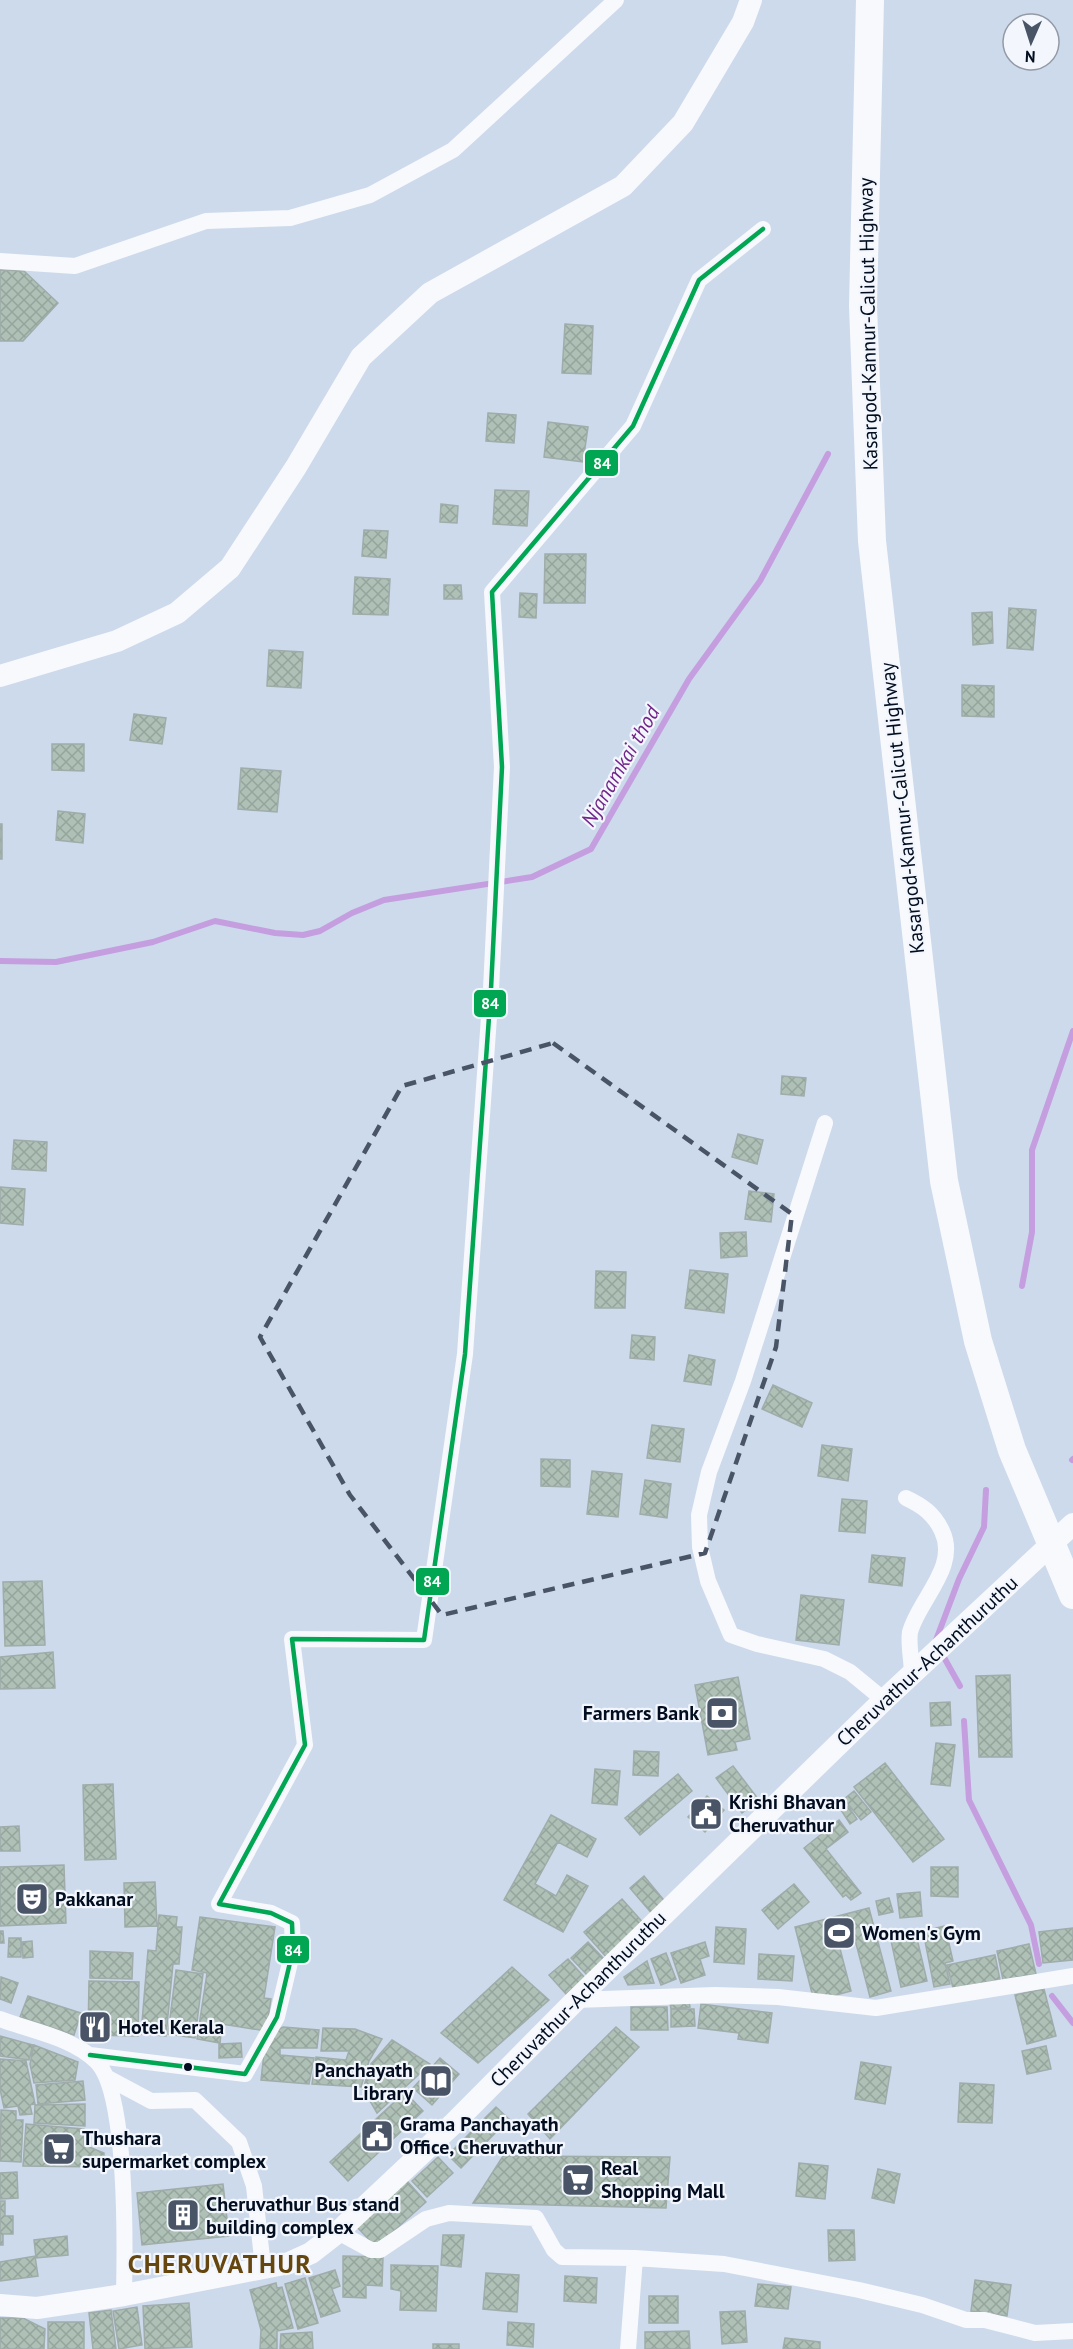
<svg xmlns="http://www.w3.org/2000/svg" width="1073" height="2349" viewBox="0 0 1073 2349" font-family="'PT Sans',sans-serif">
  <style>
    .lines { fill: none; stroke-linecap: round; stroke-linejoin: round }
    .stream { stroke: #c59edf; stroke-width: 6 }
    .building { fill: url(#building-cross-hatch); stroke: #9facaa; stroke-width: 1.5 }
    .street { stroke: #f8f9fc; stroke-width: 16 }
    .secondary { stroke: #f8f9fc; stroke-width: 22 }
    .highway { stroke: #f8f9fc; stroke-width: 28 }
    .bus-1-casing { stroke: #f3f7fd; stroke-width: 9 }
    .bus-1 { stroke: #00a651; stroke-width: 4.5 }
    .marked { fill: none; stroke: #495567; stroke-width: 4.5; stroke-dasharray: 12 8; stroke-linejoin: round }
    .bus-dot { fill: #020e20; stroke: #f3f7fd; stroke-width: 2 }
    .labels { text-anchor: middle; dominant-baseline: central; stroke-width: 4.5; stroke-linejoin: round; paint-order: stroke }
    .street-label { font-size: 20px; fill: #020e20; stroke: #f3f7fd }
    .poi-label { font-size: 20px; font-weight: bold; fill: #020e20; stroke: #f3f7fd; text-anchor: start }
    .water-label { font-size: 21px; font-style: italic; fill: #71258a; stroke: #f3f7fd }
    .district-label { font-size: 26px; font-weight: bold; letter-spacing: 1.5px; fill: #65460f; stroke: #f3f7fd }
    .line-badge { stroke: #f3f7fd; stroke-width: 2 }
    .badge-label { font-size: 16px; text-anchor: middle; font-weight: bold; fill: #fff }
  </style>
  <defs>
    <pattern id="building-cross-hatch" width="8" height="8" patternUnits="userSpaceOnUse" patternTransform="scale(1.5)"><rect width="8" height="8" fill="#afc1b7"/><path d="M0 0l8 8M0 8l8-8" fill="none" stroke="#95a59d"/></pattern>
  </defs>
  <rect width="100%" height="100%" fill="#cddaec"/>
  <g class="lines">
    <!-- stream -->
    <path class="stream" d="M 0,961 L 56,962 L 153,942 L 215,921 L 275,933 L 303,935 L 320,931 L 352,913 L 384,900 L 532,877 L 591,849 L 689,679 L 760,581 L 828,454
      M 1022,1286 L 1032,1232 L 1032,1150 L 1073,1031
      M 1072,1460 L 1073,1459
      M 936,1640 L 959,1579 L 984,1527 L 986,1490
      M 941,1652 L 960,1686
      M 964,1721 L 969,1800 L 1031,1925 L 1039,1964
      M 1052,1996 L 1073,2023"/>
  </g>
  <!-- building -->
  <path class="building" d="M 0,270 L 24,271 L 58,303 L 23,341 L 0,341 Z
    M 565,324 L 593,326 L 591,374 L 562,373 Z
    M 488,413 L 516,415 L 514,443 L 486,441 Z
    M 548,422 L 588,427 L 583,462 L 544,457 Z
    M 495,490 L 529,491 L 527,526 L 493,524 Z
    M 441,504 L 458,506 L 457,523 L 440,522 Z
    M 364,530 L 388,531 L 386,558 L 362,556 Z
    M 545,554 L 586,554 L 585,603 L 544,603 Z
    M 355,577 L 390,579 L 388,615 L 353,614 Z
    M 444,585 L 461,585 L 462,599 L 444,599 Z
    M 520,593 L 537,594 L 536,618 L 519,617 Z
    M 1009,608 L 1036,610 L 1033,650 L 1007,648 Z
    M 992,612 L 993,643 L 973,645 L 972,613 Z
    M 269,650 L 303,652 L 301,688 L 267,686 Z
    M 962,685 L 994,686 L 994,717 L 962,716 Z
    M 134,714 L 166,718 L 162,744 L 130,740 Z
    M 52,744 L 84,744 L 84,771 L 52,770 Z
    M 241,768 L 281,771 L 277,812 L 238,809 Z
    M 58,811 L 85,814 L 83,843 L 56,840 Z
    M 0,824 L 2,824 L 2,859 L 0,859 Z
    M 782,1076 L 806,1078 L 804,1096 L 781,1094 Z
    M 738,1134 L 763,1140 L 757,1164 L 732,1157 Z
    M 14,1140 L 47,1142 L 46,1171 L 12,1169 Z
    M 0,1187 L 25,1189 L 23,1225 L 0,1223 Z
    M 749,1191 L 774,1194 L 771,1222 L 745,1219 Z
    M 746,1232 L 747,1256 L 721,1258 L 720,1233 Z
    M 690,1270 L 728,1274 L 724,1313 L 685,1308 Z
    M 596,1271 L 626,1272 L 625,1308 L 595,1308 Z
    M 632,1335 L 655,1337 L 654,1360 L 630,1358 Z
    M 689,1355 L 715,1360 L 711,1385 L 684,1381 Z
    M 773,1385 L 812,1403 L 802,1427 L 762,1409 Z
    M 652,1425 L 684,1429 L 680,1462 L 647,1458 Z
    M 822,1445 L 852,1449 L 848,1481 L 818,1476 Z
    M 541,1459 L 570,1460 L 570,1487 L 541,1486 Z
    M 592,1471 L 622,1474 L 618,1517 L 587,1514 Z
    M 645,1480 L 671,1484 L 667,1518 L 640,1514 Z
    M 842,1499 L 867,1501 L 865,1533 L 839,1531 Z
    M 872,1555 L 905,1558 L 902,1586 L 869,1582 Z
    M 42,1581 L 45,1645 L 5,1646 L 3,1582 Z
    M 801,1595 L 844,1600 L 839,1645 L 796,1640 Z
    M 53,1652 L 55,1688 L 0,1689 L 0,1657 Z
    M 1010,1675 L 1012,1757 L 979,1757 L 976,1676 Z
    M 738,1677 L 750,1739 L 735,1742 L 737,1750 L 708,1755 L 695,1685 Z
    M 950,1702 L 951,1725 L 931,1726 L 930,1703 Z
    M 936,1743 L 955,1745 L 950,1786 L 931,1784 Z
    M 634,1751 L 659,1752 L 658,1776 L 633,1775 Z
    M 885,1763 L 944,1839 L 913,1862 L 854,1787 Z
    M 733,1766 L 759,1800 L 742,1813 L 716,1778 Z
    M 595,1769 L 620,1771 L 617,1805 L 592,1803 Z
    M 678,1774 L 692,1791 L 640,1835 L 625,1818 Z
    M 113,1784 L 116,1859 L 85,1860 L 83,1785 Z
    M 854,1791 L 871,1812 L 861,1820 L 844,1799 Z
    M 707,1796 L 724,1810 L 705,1832 L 688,1817 Z
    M 848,1806 L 857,1819 L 850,1824 L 841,1810 Z
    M 551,1815 L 596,1839 L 587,1857 L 558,1842 L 535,1884 L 556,1896 L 567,1875 L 588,1886 L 563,1932 L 504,1900 Z
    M 839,1820 L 848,1832 L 826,1849 L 861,1893 L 851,1900 L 846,1895 L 843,1897 L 804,1848 Z
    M 19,1826 L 20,1851 L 0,1851 L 0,1827 Z
    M 64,1865 L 66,1923 L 0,1926 L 0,1867 Z
    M 931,1867 L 958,1867 L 958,1897 L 931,1896 Z
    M 644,1876 L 667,1904 L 653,1915 L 630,1888 Z
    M 155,1882 L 157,1926 L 125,1927 L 124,1883 Z
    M 794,1884 L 809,1902 L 778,1929 L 762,1910 Z
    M 920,1892 L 922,1916 L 900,1918 L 897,1894 Z
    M 889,1898 L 893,1912 L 879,1915 L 876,1901 Z
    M 622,1899 L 646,1926 L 608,1959 L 584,1932 Z
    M 869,1908 L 891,1991 L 870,1997 L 854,1936 L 838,1941 L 851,1991 L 814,2001 L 795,1927 Z
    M 159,1915 L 177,1917 L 176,1927 L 182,1927 L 179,1964 L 173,1964 L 166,2036 L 141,2034 L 148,1950 L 156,1951 Z
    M 200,1917 L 275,1927 L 264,1998 L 271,1999 L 266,2031 L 222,2024 L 220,2043 L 197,2039 L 207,1973 L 192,1970 Z
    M 945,1926 L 953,1961 L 945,1963 L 950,1984 L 934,1987 L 923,1931 Z
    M 716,1927 L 746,1929 L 744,1964 L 714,1962 Z
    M 1073,1928 L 1073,1960 L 1043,1963 L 1039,1932 Z
    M 915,1930 L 927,1981 L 901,1987 L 890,1936 Z
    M 0,1931 L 3,1931 L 4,1943 L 0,1943 Z
    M 9,1938 L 21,1938 L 21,1957 L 8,1957 Z
    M 32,1941 L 33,1957 L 23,1958 L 22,1942 Z
    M 588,1942 L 605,1960 L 588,1976 L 571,1958 Z
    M 705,1942 L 709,1956 L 700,1959 L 705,1975 L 681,1983 L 671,1953 Z
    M 1029,1944 L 1036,1974 L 1003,1980 L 997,1951 Z
    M 90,1951 L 133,1953 L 132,1979 L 90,1978 Z
    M 666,1953 L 676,1979 L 661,1985 L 651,1959 Z
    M 759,1954 L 794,1956 L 792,1981 L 758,1979 Z
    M 995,1955 L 1000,1980 L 953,1988 L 947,1965 Z
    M 568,1959 L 585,1978 L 566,1994 L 549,1975 Z
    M 647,1961 L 654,1983 L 628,1985 L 624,1977 Z
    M 512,1967 L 549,2000 L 478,2063 L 441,2033 Z
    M 176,1970 L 203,1974 L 195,2038 L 168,2034 Z
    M 1,1977 L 18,1983 L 11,2003 L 0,1999 Z
    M 89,1981 L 139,1982 L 138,2036 L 88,2035 Z
    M 1044,1989 L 1056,2036 L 1027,2044 L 1015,1995 Z
    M 28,1996 L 81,2013 L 74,2035 L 20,2017 Z
    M 689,2001 L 690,2007 L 671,2009 L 670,2003 Z
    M 701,2004 L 772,2013 L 768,2043 L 738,2039 L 739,2033 L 698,2028 Z
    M 631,2007 L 667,2007 L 668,2030 L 631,2030 Z
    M 671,2009 L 694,2009 L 695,2026 L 671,2027 Z
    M 283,2027 L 319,2030 L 317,2048 L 280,2048 L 280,2055 L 314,2058 L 309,2084 L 261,2080 L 265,2044 L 272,2033 Z
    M 616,2027 L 639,2047 L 550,2139 L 528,2114 Z
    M 323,2028 L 355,2029 L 382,2039 L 369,2061 L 361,2087 L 312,2084 L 316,2057 L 346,2060 L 349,2051 L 321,2051 Z
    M 0,2036 L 33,2045 L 29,2060 L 0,2056 Z
    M 392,2040 L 430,2064 L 377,2113 L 363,2089 L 371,2064 Z
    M 241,2043 L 242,2057 L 219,2058 L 219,2044 Z
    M 34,2045 L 78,2062 L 75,2080 L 34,2083 L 30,2064 Z
    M 1046,2046 L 1051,2069 L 1027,2074 L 1022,2051 Z
    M 440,2058 L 459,2074 L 432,2105 L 413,2088 Z
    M 0,2059 L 26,2061 L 35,2104 L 30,2105 L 32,2114 L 20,2115 L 18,2106 L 4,2108 L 0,2089 Z
    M 861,2062 L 891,2067 L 885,2104 L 855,2099 Z
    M 83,2081 L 85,2100 L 38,2104 L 36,2085 Z
    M 960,2083 L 994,2085 L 992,2123 L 958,2122 Z
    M 405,2092 L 423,2111 L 348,2181 L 330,2162 Z
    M 85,2104 L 85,2126 L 34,2123 L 35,2105 Z
    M 496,2107 L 509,2119 L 461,2168 L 448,2155 Z
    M 1,2110 L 16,2111 L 16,2120 L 23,2120 L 21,2162 L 0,2161 Z
    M 26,2124 L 84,2129 L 84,2145 L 104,2153 L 104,2167 L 23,2166 Z
    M 503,2156 L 670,2157 L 666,2208 L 473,2203 Z
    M 438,2157 L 453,2173 L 427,2197 L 412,2181 Z
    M 799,2163 L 828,2166 L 825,2199 L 796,2196 Z
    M 878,2169 L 900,2174 L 894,2203 L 872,2198 Z
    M 17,2172 L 18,2198 L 0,2199 L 0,2173 Z
    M 407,2181 L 426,2202 L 376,2247 L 357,2227 Z
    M 223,2184 L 229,2236 L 142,2245 L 137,2193 Z
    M 0,2201 L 5,2201 L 5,2216 L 13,2216 L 13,2234 L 3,2234 L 3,2245 L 0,2245 Z
    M 828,2230 L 854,2230 L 855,2260 L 829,2261 Z
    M 443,2235 L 464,2235 L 461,2267 L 441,2265 Z
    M 67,2236 L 68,2255 L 36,2258 L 34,2240 Z
    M 35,2256 L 38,2276 L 0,2281 L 0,2262 Z
    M 343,2256 L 383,2257 L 382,2286 L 366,2285 L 366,2298 L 343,2297 Z
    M 391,2265 L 438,2266 L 436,2311 L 400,2310 L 401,2291 L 391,2289 Z
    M 335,2270 L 340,2286 L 332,2289 L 340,2311 L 321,2317 L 309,2278 Z
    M 486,2273 L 519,2275 L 517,2312 L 483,2309 Z
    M 565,2276 L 597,2278 L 596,2303 L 564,2301 Z
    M 305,2278 L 318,2323 L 298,2329 L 285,2284 Z
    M 975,2280 L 1011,2285 L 1007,2316 L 971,2311 Z
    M 276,2283 L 277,2288 L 282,2287 L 293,2328 L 277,2331 L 277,2349 L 260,2349 L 261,2330 L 250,2290 Z
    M 758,2284 L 791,2287 L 788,2309 L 755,2306 Z
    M 649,2296 L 678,2296 L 678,2323 L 649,2323 Z
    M 189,2303 L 192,2347 L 145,2349 L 143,2306 Z
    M 137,2307 L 142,2345 L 119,2349 L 113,2311 Z
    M 111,2310 L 116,2349 L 93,2349 L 89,2313 Z
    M 745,2311 L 747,2342 L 722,2344 L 720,2312 Z
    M 0,2318 L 23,2318 L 45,2329 L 44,2349 L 0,2349 Z
    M 48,2322 L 84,2322 L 84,2349 L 48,2349 Z
    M 508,2322 L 534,2324 L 533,2347 L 507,2345 Z
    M 689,2331 L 690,2349 L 645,2349 L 645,2332 Z
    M 312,2332 L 313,2349 L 280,2349 L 281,2334 Z
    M 785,2338 L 820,2342 L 820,2349 L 783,2349 Z
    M 433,2344 L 459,2344 L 459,2349 L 433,2349 Z"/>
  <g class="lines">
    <!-- street -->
    <path class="street" d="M 0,261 L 75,266 L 206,221 L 290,218 L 370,195 L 453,150 L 616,0
      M 825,1123 L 743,1381 L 709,1472 L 699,1515 L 700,1547 L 708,1581 L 731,1635 L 757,1644 L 824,1659 L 850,1672 L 884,1700
      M 906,1498 C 923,1506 934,1514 942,1531 C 959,1567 919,1599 910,1632 C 908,1644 912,1661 912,1674
      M 576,2000 L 715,1995 L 778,1997 L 876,2008 L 1073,1976
      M 0,2019 C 31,2031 71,2037 96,2061 C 128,2091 125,2249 124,2295
      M 90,2055 L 245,2074 L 277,2017 L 293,1950 L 292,1923 L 271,1913 L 219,1904 L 305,1745 L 292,1639 L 424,1640 L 465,1354 L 491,989 L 502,767 L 492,592 L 633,426 L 699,280 L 763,229
      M 108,2078 L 151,2101 L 195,2100 L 239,2142 L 254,2186 L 263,2267
      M 338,2232 L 371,2250 L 380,2250 L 426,2219 L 449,2213 L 536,2218 L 554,2250 L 562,2257 L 635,2258 L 628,2349
      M 635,2258 L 724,2264 L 859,2290 L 922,2305 L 966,2320 L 985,2320 L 1035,2333 L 1073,2331"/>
    <!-- secondary -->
    <path class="secondary" d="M 0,676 L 117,641 L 177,613 L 230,568 L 296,467 L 361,357 L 430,293 L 623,186 L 683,123 L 743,22 L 751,0
      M 0,2305 L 37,2308 L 124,2295 L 289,2263 L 311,2253 L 338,2232 L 454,2123 L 576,2000 L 884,1700 L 1073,1524"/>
    <!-- highway -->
    <path class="highway" d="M 870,0 L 863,306 L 872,541 L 944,1181 L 978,1341 L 1012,1450 L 1073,1595"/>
    <!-- bus-1 casing -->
    <g class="bus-1-casing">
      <path id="bus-1" d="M 90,2055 L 245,2074 L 277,2017 L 293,1950 L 292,1923 L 271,1913 L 219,1904 L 305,1745 L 292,1639 L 424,1640 L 465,1354 L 491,989 L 502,767 L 492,592 L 633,426 L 699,280 L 763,229"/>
    </g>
    <!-- bus-1 -->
    <use href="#bus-1" class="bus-1"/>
  </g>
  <!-- marked area -->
  <path class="marked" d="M 553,1043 L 792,1214 L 776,1347 L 705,1553 L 442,1615 L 350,1495 L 260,1337 L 402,1086 Z"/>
  <!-- icons -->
  <defs>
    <g id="bank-square" transform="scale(1.725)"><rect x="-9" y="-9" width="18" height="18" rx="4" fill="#495567" stroke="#f3f7fd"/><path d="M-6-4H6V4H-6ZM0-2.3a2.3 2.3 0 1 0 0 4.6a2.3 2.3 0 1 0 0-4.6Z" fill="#fff"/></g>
    <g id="civic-square" transform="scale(1.725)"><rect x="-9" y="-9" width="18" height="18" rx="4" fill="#495567" stroke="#f3f7fd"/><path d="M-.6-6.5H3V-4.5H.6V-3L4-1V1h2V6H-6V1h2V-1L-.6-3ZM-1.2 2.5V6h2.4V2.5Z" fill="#fff"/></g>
    <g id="theatre-square" transform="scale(1.725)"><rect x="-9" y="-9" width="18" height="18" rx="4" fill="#495567" stroke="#f3f7fd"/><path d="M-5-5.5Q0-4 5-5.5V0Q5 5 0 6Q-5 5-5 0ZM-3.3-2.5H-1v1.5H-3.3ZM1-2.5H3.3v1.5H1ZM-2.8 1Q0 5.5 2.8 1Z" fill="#fff"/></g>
    <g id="stadium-square" transform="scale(1.725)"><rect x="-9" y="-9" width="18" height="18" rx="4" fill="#495567" stroke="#f3f7fd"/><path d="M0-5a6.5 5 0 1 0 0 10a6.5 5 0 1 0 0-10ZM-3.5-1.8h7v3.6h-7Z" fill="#fff"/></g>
    <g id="restaurant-square" transform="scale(1.725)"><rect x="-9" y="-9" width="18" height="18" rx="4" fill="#495567" stroke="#f3f7fd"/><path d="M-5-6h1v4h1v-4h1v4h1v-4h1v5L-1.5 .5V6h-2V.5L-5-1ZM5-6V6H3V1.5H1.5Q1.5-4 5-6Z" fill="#fff"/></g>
    <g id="library-square" transform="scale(1.725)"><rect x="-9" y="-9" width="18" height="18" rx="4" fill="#495567" stroke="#f3f7fd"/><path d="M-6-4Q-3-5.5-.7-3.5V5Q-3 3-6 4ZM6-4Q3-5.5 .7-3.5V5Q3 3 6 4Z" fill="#fff"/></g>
    <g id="supermarket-square" transform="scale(1.725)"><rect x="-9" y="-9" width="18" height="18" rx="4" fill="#495567" stroke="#f3f7fd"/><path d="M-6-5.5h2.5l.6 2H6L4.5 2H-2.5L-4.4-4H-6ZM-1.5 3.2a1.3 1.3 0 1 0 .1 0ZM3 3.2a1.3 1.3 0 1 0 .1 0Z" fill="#fff"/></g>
    <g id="building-square" transform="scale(1.725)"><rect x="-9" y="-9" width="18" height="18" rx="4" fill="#495567" stroke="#f3f7fd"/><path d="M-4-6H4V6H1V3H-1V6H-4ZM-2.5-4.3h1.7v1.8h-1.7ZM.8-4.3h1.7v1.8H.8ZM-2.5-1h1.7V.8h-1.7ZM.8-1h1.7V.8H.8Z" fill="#fff"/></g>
  </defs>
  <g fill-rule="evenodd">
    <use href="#bank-square" x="722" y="1713"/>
    <use href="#civic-square" x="706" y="1814"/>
    <use href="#theatre-square" x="32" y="1899"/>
    <use href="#stadium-square" x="839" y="1933"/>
    <use href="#restaurant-square" x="95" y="2027"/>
    <use href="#library-square" x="436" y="2081"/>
    <use href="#civic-square" x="377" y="2136"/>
    <use href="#supermarket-square" x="59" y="2149"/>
    <use href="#supermarket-square" x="578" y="2180"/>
    <use href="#building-square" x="183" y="2215"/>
  </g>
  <!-- markers -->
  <circle class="bus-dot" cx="188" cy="2067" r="5"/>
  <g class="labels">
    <!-- street labels -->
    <g class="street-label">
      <text transform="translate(868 324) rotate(-91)">Kasargod-Kannur-Calicut Highway</text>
      <text transform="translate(902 808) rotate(-96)">Kasargod-Kannur-Calicut Highway</text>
      <text transform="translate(927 1661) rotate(-43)">Cheruvathur-Achanthuruthu</text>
      <text transform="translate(578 1999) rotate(-45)">Cheruvathur-Achanthuruthu</text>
    </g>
    <!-- poi labels -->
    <g class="poi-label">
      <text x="699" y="1713" text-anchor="end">Farmers Bank</text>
      <text x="729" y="1802">Krishi Bhavan<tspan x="729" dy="23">Cheruvathur</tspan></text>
      <text x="55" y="1899">Pakkanar</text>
      <text x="862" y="1933">Women's Gym</text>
      <text x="118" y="2027">Hotel Kerala</text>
      <text x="413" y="2070" text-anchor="end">Panchayath<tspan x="413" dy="23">Library</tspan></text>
      <text x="400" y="2124">Grama Panchayath<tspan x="400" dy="23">Office, Cheruvathur</tspan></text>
      <text x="82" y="2138">Thushara<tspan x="82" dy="23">supermarket complex</tspan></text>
      <text x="601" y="2168">Real<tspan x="601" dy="23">Shopping Mall</tspan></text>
      <text x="206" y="2204">Cheruvathur Bus stand<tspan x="206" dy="23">building complex</tspan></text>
    </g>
    <!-- water labels -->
    <g class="water-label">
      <text transform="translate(620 766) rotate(-60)">Njanamkai thod</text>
    </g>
    <!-- district labels -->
    <g class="district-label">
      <text x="220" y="2263">CHERUVATHUR</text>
    </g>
  </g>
  <g class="line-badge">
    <rect x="584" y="449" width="35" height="28" rx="6" fill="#00a651"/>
    <rect x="473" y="989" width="34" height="29" rx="6" fill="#00a651"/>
    <rect x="415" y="1567" width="35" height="29" rx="6" fill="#00a651"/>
    <rect x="276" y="1935" width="34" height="29" rx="6" fill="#00a651"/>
  </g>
  <g class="badge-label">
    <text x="602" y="469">84</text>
    <text x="490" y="1009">84</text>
    <text x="432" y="1587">84</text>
    <text x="293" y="1956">84</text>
  </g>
  <!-- north arrow -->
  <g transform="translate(1031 42) rotate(183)"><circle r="28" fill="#f3f7fd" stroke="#939aa5" stroke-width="1.5"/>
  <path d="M0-4.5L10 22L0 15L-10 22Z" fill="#495567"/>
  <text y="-9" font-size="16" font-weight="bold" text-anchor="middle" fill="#020e20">N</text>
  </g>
</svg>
